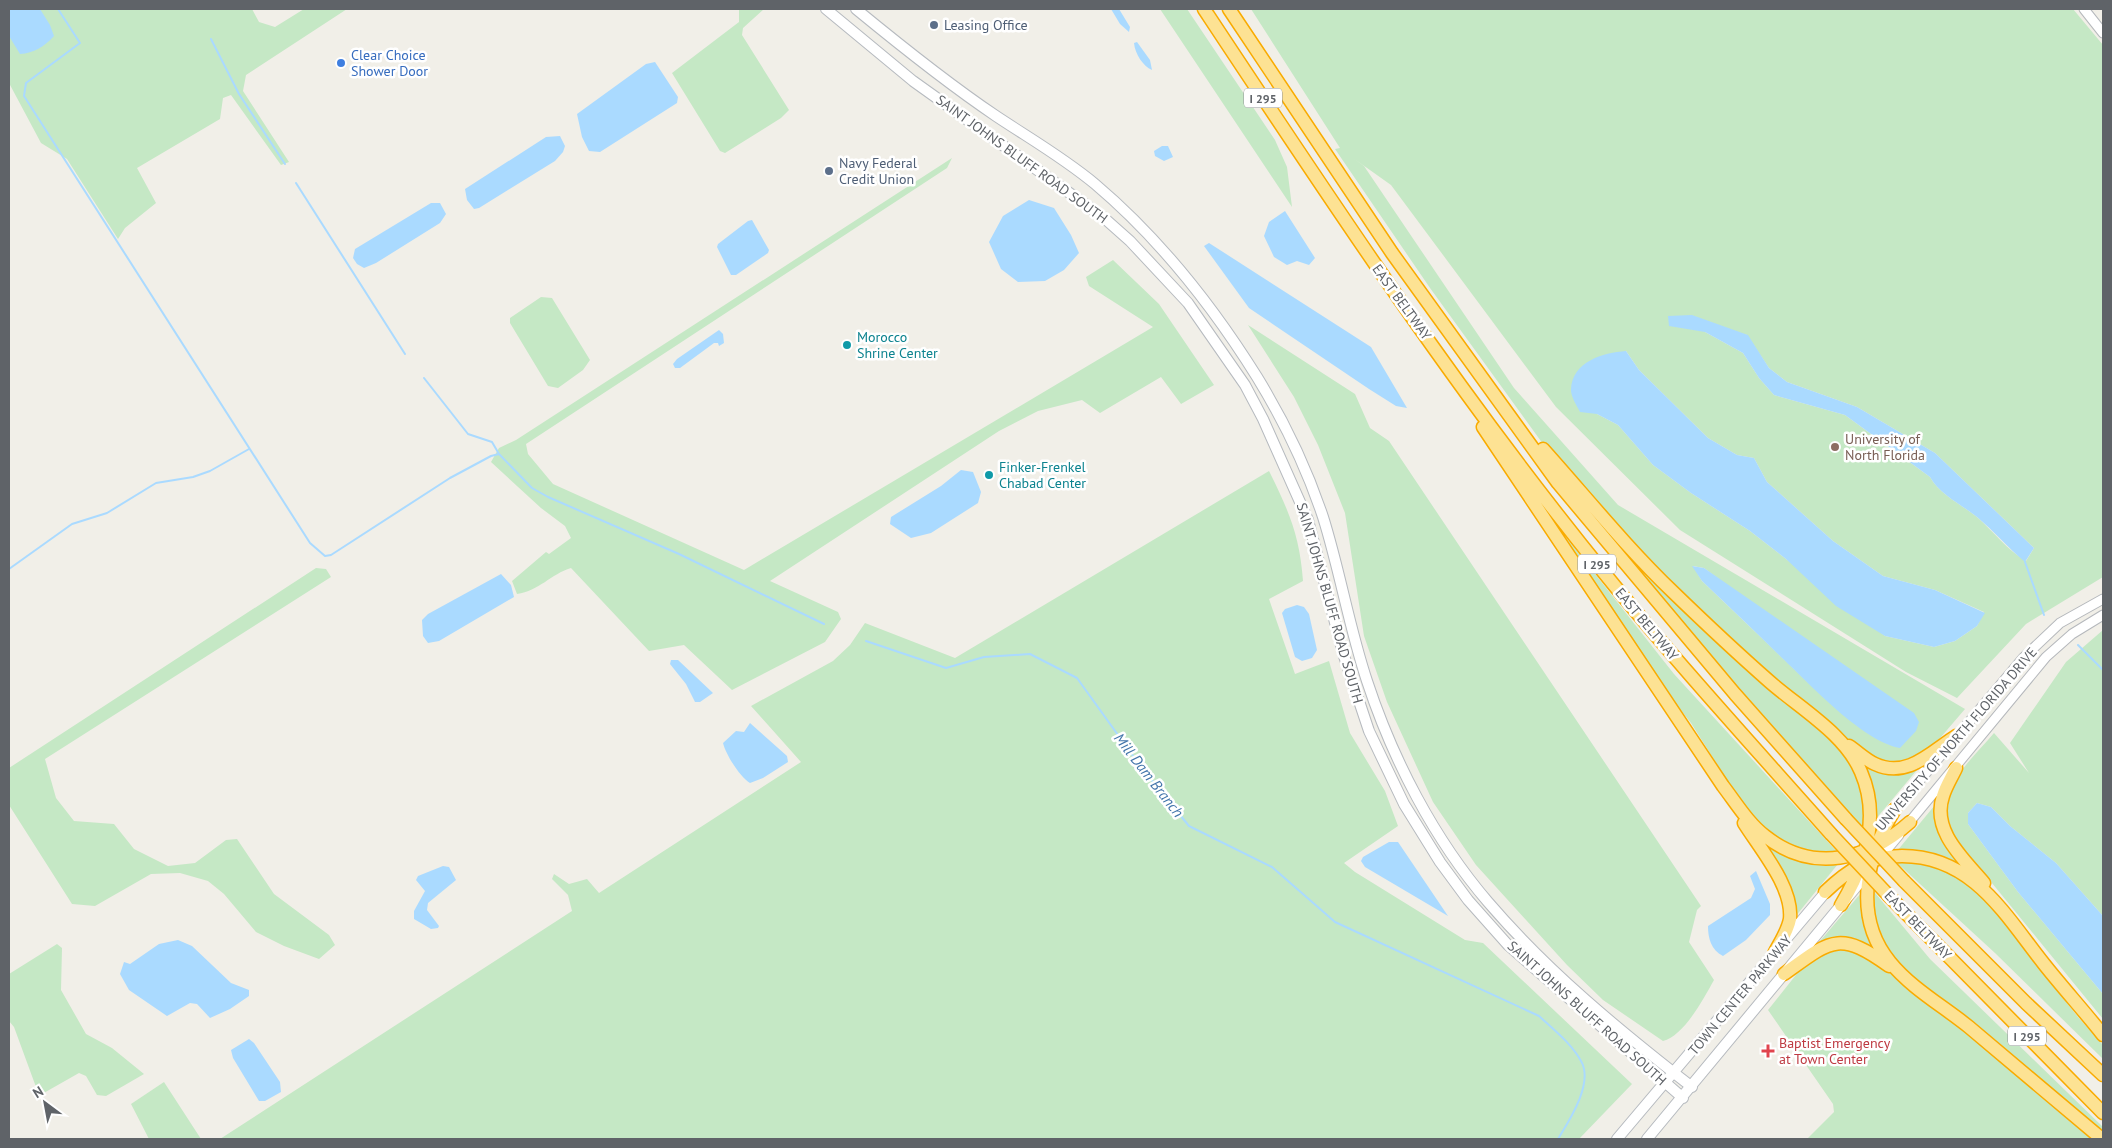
<svg xmlns="http://www.w3.org/2000/svg" width="2112" height="1148" viewBox="0 0 2112 1148" font-family="'PT Sans',sans-serif">
  <style>
    .green { fill: #c5e8c5; fill-rule: evenodd }
    .water { fill: #aadaff }
    .lines { fill: none; stroke-linecap: round; stroke-linejoin: round }
    .stream { stroke: #aadaff; stroke-width: 2 }
    .tertiary-casing { stroke: #b5b8bc; stroke-width: 11 }
    .secondary-casing { stroke: #b6babf; stroke-width: 12 }
    .motorway-casing { stroke: #f9ab00; stroke-width: 15 }
    .tertiary { stroke: #fff; stroke-width: 9 }
    .secondary { stroke: #fff; stroke-width: 10 }
    .motorway { stroke: #fde293; stroke-width: 12 }
    .motorway-bridge-casing { stroke: #f9ab00; stroke-width: 15; stroke-linecap: butt }
    .motorway-bridge { stroke: #fde293; stroke-width: 12 }
    .service-dot { fill: #5c6f8a; stroke: #fff; stroke-width: 2 }
    .shop-dot { fill: #3f7fe0; stroke: #fff; stroke-width: 2 }
    .culture-dot { fill: #0f9aa8; stroke: #fff; stroke-width: 2 }
    .education-dot { fill: #8d6e63; stroke: #fff; stroke-width: 2 }
    .health-dot { fill: #e0444e; stroke: #fff; stroke-width: 2 }
    .labels { text-anchor: middle; dominant-baseline: central; stroke-width: 5; stroke-linejoin: round; paint-order: stroke }
    .shield { fill: #fff; stroke: #8f9295; stroke-width: 1 }
    .shield-label { font-size: 12px; font-weight: bold; fill: #5f6368 }
    .service-label { font-size: 14px; fill: #4e5e75; stroke: #fff; text-anchor: start }
    .shop-label { font-size: 14px; fill: #366cbe; stroke: #fff; text-anchor: start }
    .street-label { font-size: 14px; fill: #5f6368; stroke: #fff }
    .culture-label { font-size: 14px; fill: #0d838f; stroke: #fff; text-anchor: start }
    .education-label { font-size: 14px; fill: #785e54; stroke: #fff; text-anchor: start }
    .health-label { font-size: 14px; fill: #be3a42; stroke: #fff; text-anchor: start }
    .water-label { font-size: 15px; font-style: italic; fill: #4174aa; stroke: #fff }
  </style>
  <rect width="100%" height="100%" fill="#f1efe8"/>
  <!-- green -->
  <path class="green" d="M 9,9 L 252,9 L 259,22 L 275,27 L 304,9 L 347,9 L 246,75 L 243,91 L 289,162 L 281,165 L 231,95 L 223,98 L 220,119 L 137,168 L 156,203 L 125,228 L 118,239 L 67,159 L 41,143 L 9,83 Z
    M 739,9 L 764,9 L 743,28 L 742,35 L 789,110 L 781,118 L 725,153 L 720,151 L 672,73 L 739,22 Z
    M 1160,9 L 1187,9 L 1275,140 L 1287,167 L 1292,207 Z
    M 1251,9 L 2073,9 L 2103,45 L 2103,577 L 2026,624 L 1957,698 L 1906,672 L 1680,530 L 1556,407 L 1391,185 L 1353,158 L 1364,166 L 1514,388 L 1618,505 L 1965,709 L 1929,751 L 1913,763 L 1874,761 L 1809,710 L 1712,627 L 1551,455 L 1430,288 L 1335,149 L 1340,148 ZM 1721,327 L 1747,335 L 1769,368 L 1787,382 L 1857,407 L 1935,453 L 2034,548 L 2026,561 C 2007,550 1994,532 1977,517 C 1961,504 1940,495 1930,477 L 1845,415 L 1774,395 L 1759,378 L 1743,353 L 1705,332 ZM 1626,351 L 1639,370 L 1708,438 L 1737,455 L 1754,458 L 1767,482 L 1833,541 L 1883,576 L 1935,590 L 1984,612 L 1977,626 L 1955,641 L 1934,647 L 1885,636 L 1750,531 L 1691,493 L 1653,465 L 1618,425 L 1597,414 ZM 1693,566 L 1704,568 L 1732,589 L 1860,728 L 1815,689 L 1702,581 Z
    M 952,158 L 947,168 L 526,444 L 528,454 L 553,484 L 744,570 L 1153,327 L 1089,286 L 1086,277 L 1113,260 L 1159,304 L 1214,385 L 1181,404 L 1161,377 L 1100,413 L 1082,400 L 1038,411 L 999,431 L 770,581 L 838,612 L 841,619 L 825,642 L 732,690 L 684,645 L 649,651 L 571,568 C 551,574 539,591 517,594 L 512,581 L 546,552 L 549,554 L 571,538 L 565,526 L 541,508 L 491,462 L 499,448 L 516,440 Z
    M 541,297 L 552,298 L 590,360 L 583,370 L 558,388 L 548,386 L 510,323 L 510,318 Z
    M 1248,325 L 1355,394 L 1370,428 L 1389,441 L 1701,906 L 1697,910 L 1689,942 L 1714,980 C 1704,998 1684,1036 1663,1041 L 1603,1000 L 1567,965 L 1476,865 L 1433,802 L 1387,702 L 1364,636 L 1345,513 L 1318,445 L 1294,397 Z
    M 1269,471 C 1289,511 1300,537 1303,581 L 1269,599 L 1295,674 L 1329,661 L 1350,733 L 1385,791 L 1398,826 L 1344,863 L 1355,872 L 1465,940 L 1483,943 L 1632,1084 L 1579,1139 L 220,1139 L 572,911 L 568,895 L 552,879 L 554,874 L 569,884 L 587,879 L 599,893 L 801,762 L 751,706 L 833,661 L 850,645 L 865,623 L 955,658 Z
    M 1554,522 L 1674,674 L 1839,854 L 1800,850 L 1768,834 L 1744,807 L 1691,723 L 1657,680 Z
    M 1608,530 L 1841,748 C 1860,779 1865,793 1864,829 L 1716,662 L 1607,531 Z
    M 316,568 L 326,569 L 331,577 L 45,759 L 56,798 L 74,821 L 114,824 L 134,849 L 168,866 L 195,863 L 226,840 L 237,839 L 274,894 L 329,935 L 335,945 L 319,959 L 284,946 L 256,932 L 224,894 L 208,881 L 180,873 L 151,874 L 95,906 L 72,904 L 9,805 L 9,768 Z
    M 2103,630 L 2103,916 L 2056,863 L 2010,826 L 1991,807 L 1977,803 L 1968,813 L 1968,824 L 2018,892 L 2103,994 L 2103,1019 L 1947,828 C 1933,792 1973,758 1994,733 L 2029,773 L 2010,743 L 2066,662 Z
    M 1859,759 L 1917,770 L 1875,820 Z
    M 1935,805 L 1937,805 L 1969,871 L 1897,851 Z
    M 1758,837 L 1838,864 L 1795,917 Z
    M 1895,861 L 1927,862 L 1963,879 L 1985,899 L 2078,1017 L 2103,1045 L 2103,1059 L 1995,953 Z
    M 1871,888 L 1930,959 L 2103,1127 L 2103,1136 L 1901,968 L 1878,936 Z
    M 1861,893 L 1878,952 L 1820,943 L 1820,941 Z
    M 57,944 L 62,948 L 61,990 L 86,1034 L 112,1048 L 144,1074 L 106,1096 L 97,1095 L 86,1076 L 79,1073 L 42,1094 L 36,1087 L 14,1027 L 9,1021 L 9,974 Z
    M 1834,947 L 1866,953 L 1918,992 L 2096,1139 L 1807,1139 L 1834,1112 L 1833,1104 L 1768,1010 L 1807,961 Z
    M 164,1082 L 201,1139 L 149,1139 L 131,1104 Z"/>
  <!-- water -->
  <path class="water" d="M 9,9 L 40,9 L 50,25 L 54,36 C 44,47 34,53 20,54 L 9,36 Z
    M 1111,9 L 1119,9 L 1130,27 L 1129,32 L 1120,24 Z
    M 1137,42 L 1150,60 L 1152,70 C 1143,66 1135,54 1134,43 Z
    M 655,62 L 678,97 L 677,103 L 600,152 L 589,151 L 582,137 L 577,114 L 646,64 Z
    M 560,136 L 565,146 L 563,152 L 555,161 L 479,208 L 474,209 L 467,200 L 465,189 L 546,137 Z
    M 1162,146 L 1168,146 L 1173,157 L 1164,161 L 1155,156 L 1154,151 Z
    M 1029,200 L 1054,208 L 1071,235 L 1079,253 L 1064,270 L 1045,281 L 1018,282 L 1001,269 L 989,242 L 1003,216 Z
    M 431,203 L 440,203 L 446,214 L 440,223 L 376,263 L 364,268 L 357,264 L 353,258 L 355,249 Z
    M 1285,211 L 1315,258 L 1309,265 L 1297,261 L 1287,265 L 1274,257 L 1264,236 L 1269,222 Z
    M 752,220 L 769,250 L 768,253 L 736,275 L 731,275 L 717,247 L 718,244 L 748,221 Z
    M 1209,243 L 1371,347 L 1407,408 L 1396,406 L 1369,389 L 1249,308 L 1204,246 Z
    M 1692,315 L 1748,335 L 1769,368 L 1787,382 L 1857,407 L 1935,453 L 2034,548 L 2025,562 C 2008,548 1994,531 1977,517 C 1961,504 1940,495 1930,477 L 1845,415 L 1774,395 L 1759,378 L 1743,353 L 1705,332 L 1669,326 L 1668,316 Z
    M 719,330 L 723,334 L 724,343 L 719,346 L 718,343 L 714,343 L 680,368 L 675,368 L 673,364 L 677,359 Z
    M 1626,351 L 1639,370 L 1708,438 L 1737,455 L 1754,458 L 1767,482 L 1833,541 L 1883,576 L 1935,590 L 1985,613 L 1977,626 L 1955,641 L 1934,647 L 1885,636 L 1836,606 L 1786,559 L 1750,531 L 1691,493 L 1653,465 L 1618,425 L 1597,414 L 1580,412 C 1577,406 1571,397 1571,390 C 1572,361 1603,353 1626,351 Z
    M 961,470 L 973,472 L 981,492 L 978,503 L 931,533 L 911,538 L 890,524 L 891,517 L 941,486 Z
    M 1692,566 L 1704,568 L 1914,713 L 1919,722 L 1916,731 L 1900,748 C 1862,741 1811,685 1782,658 C 1756,632 1729,607 1702,581 Z
    M 501,574 L 511,585 L 514,597 L 439,641 L 428,643 L 423,636 L 422,620 L 428,614 Z
    M 1297,605 L 1304,607 L 1309,614 L 1317,650 L 1312,658 L 1302,661 L 1295,657 L 1282,613 L 1285,609 Z
    M 671,660 L 678,660 L 713,693 L 700,702 L 695,702 L 686,684 L 670,664 Z
    M 750,723 L 787,756 L 788,762 L 763,778 L 750,783 C 740,777 726,755 723,743 L 736,731 L 744,732 Z
    M 1977,803 L 1991,807 L 2010,826 L 2056,863 L 2103,916 L 2103,994 L 2018,892 L 1968,824 L 1968,813 Z
    M 1389,842 L 1398,842 L 1448,916 L 1365,867 L 1361,861 L 1363,857 Z
    M 443,866 L 449,867 L 456,880 L 428,903 L 427,910 L 439,926 L 438,928 L 431,929 L 414,919 L 414,911 L 425,891 L 416,880 L 418,876 Z
    M 1756,871 L 1770,904 L 1770,915 L 1746,940 L 1723,956 C 1711,950 1708,938 1708,926 L 1751,898 L 1755,889 L 1750,876 Z
    M 178,940 L 192,946 L 231,983 L 249,990 L 249,996 L 230,1009 L 210,1018 L 197,1004 L 190,1003 L 167,1016 L 129,990 L 120,974 L 124,962 L 130,964 L 159,944 Z
    M 249,1039 L 254,1043 L 280,1082 L 281,1092 L 265,1101 L 259,1101 L 233,1058 L 231,1050 Z"/>
  <g class="lines">
    <!-- stream -->
    <path class="stream" d="M 58,9 L 80,43 L 26,83 L 24,96 L 310,543 L 325,556 L 331,555 L 450,478 L 491,456 L 499,454 L 532,488 L 548,497 L 679,554 L 824,624
      M 211,39 L 239,94 L 285,164
      M 296,183 L 405,354
      M 424,378 L 468,434 L 492,442 L 499,454
      M 2025,562 L 2044,615
      M 9,569 L 72,524 L 107,513 L 156,483 L 193,477 L 210,471 L 249,449
      M 866,641 L 946,668 L 984,657 L 1030,654 L 1077,678 L 1141,767 L 1189,826 L 1272,867 L 1335,922 L 1539,1016 C 1554,1030 1571,1043 1581,1061 C 1594,1083 1569,1121 1558,1139
      M 2078,645 L 2103,670"/>
    <!-- tertiary casing -->
    <g class="tertiary-casing">
      <path id="tertiary" d="M 2084,9 L 2103,33
        M 1893,812 L 2023,658 L 2060,623 L 2103,599
        M 1907,825 L 2046,657 L 2072,634 L 2103,615
        M 1878,860 L 1899,835"/>
    </g>
    <!-- secondary casing -->
    <g class="secondary-casing">
      <path id="secondary" d="M 826,9 L 913,81 L 1103,217 L 1130,241 L 1188,303 L 1245,385 L 1263,419 L 1308,520 L 1343,653 L 1369,731 L 1404,804 L 1440,862 L 1468,900 L 1508,945 L 1683,1098
        M 856,9 C 901,46 947,83 996,116 C 1029,138 1064,158 1095,184 C 1160,239 1212,305 1257,377 C 1284,421 1307,469 1323,517 C 1340,571 1349,627 1367,681 C 1393,760 1434,839 1488,902 C 1548,972 1620,1031 1692,1087
        M 1617,1139 L 1830,887
        M 1647,1139 L 1871,869"/>
    </g>
    <!-- motorway casing -->
    <g class="motorway-casing">
      <path id="motorway" d="M 1204,9 C 1331,201 1459,395 1605,574 C 1677,663 1755,748 1831,834
        M 1229,9 L 1392,253 L 1558,483 L 1735,694 L 1846,819
        M 1483,427 L 1723,786 C 1736,803 1748,823 1765,836 C 1813,874 1868,860 1910,822
        M 1543,449 C 1586,497 1627,548 1673,592 C 1705,623 1737,653 1770,682 C 1801,709 1845,734 1861,772 C 1881,818 1865,865 1841,905
        M 1849,746 C 1858,752 1866,760 1875,764 C 1907,779 1931,752 1956,736
        M 1956,768 C 1952,777 1946,786 1943,796 C 1931,831 1964,859 1984,883
        M 1895,809 C 1867,855 1852,916 1890,962 C 1911,988 1943,1006 1969,1027 C 2013,1064 2058,1102 2102,1139
        M 1744,823 C 1761,850 1793,887 1790,919 C 1788,931 1779,944 1774,954
        M 1904,881 L 2026,1003 L 2103,1075
        M 1825,892 C 1848,870 1869,856 1902,856 C 1973,856 2005,915 2044,964 C 2063,988 2084,1011 2103,1035
        M 1889,896 L 2103,1113
        M 1784,974 C 1831,940 1839,930 1889,966"/>
    </g>
    <!-- tertiary -->
    <use href="#tertiary" class="tertiary"/>
    <!-- secondary -->
    <use href="#secondary" class="secondary"/>
    <!-- motorway -->
    <use href="#motorway" class="motorway"/>
    <!-- motorway-bridge casing -->
    <g class="motorway-bridge-casing">
      <path id="motorway-bridge" d="M 1846,819 L 1904,881
        M 1831,834 L 1889,896"/>
    </g>
    <!-- motorway-bridge -->
    <use href="#motorway-bridge" class="motorway-bridge"/>
  </g>
  <!-- markers -->
  <g class="service-dot">
    <circle cx="934" cy="25" r="5"/>
    <circle cx="829" cy="171" r="5"/>
  </g>
  <circle class="shop-dot" cx="341" cy="63" r="5"/>
  <g class="culture-dot">
    <circle cx="847" cy="345" r="5"/>
    <circle cx="989" cy="475" r="5"/>
  </g>
  <circle class="education-dot" cx="1835" cy="447" r="5"/>
  <path class="health-dot" d="M1765.5 1043.5h5v5h5v5h-5v5h-5v-5h-5v-5h5z"/>
  <g class="labels">
    <!-- shield labels -->
    <g class="shield">
      <rect x="1244" y="88.5" width="38" height="19" rx="4"/>
      <rect x="1578" y="554.5" width="38" height="19" rx="4"/>
      <rect x="2008" y="1026.5" width="38" height="19" rx="4"/>
    </g>
    <g class="shield-label">
      <text x="1263" y="98">I 295</text>
      <text x="1597" y="564">I 295</text>
      <text x="2027" y="1036">I 295</text>
    </g>
    <!-- service labels -->
    <g class="service-label">
      <text x="944" y="25">Leasing Office</text>
      <text x="839" y="163">Navy Federal<tspan x="839" dy="16">Credit Union</tspan></text>
    </g>
    <!-- shop labels -->
    <g class="shop-label">
      <text x="351" y="55">Clear Choice<tspan x="351" dy="16">Shower Door</tspan></text>
    </g>
    <!-- street labels -->
    <g class="street-label">
      <text transform="translate(1022 159) rotate(36)">SAINT JOHNS BLUFF ROAD SOUTH</text>
      <text transform="translate(1402 302) rotate(54)">EAST BELTWAY</text>
      <text transform="translate(1330 603) rotate(74)">SAINT JOHNS BLUFF ROAD SOUTH</text>
      <text transform="translate(1647 624) rotate(50)">EAST BELTWAY</text>
      <text transform="translate(1956 739) rotate(-49)">UNIVERSITY OF NORTH FLORIDA DRIVE</text>
      <text transform="translate(1918 925) rotate(46)">EAST BELTWAY</text>
      <text transform="translate(1740 995) rotate(-50)">TOWN CENTER PARKWAY</text>
      <text transform="translate(1587 1013) rotate(42)">SAINT JOHNS BLUFF ROAD SOUTH</text>
    </g>
    <!-- culture labels -->
    <g class="culture-label">
      <text x="857" y="337">Morocco<tspan x="857" dy="16">Shrine Center</tspan></text>
      <text x="999" y="467">Finker-Frenkel<tspan x="999" dy="16">Chabad Center</tspan></text>
    </g>
    <!-- education labels -->
    <g class="education-label">
      <text x="1845" y="439">University of<tspan x="1845" dy="16">North Florida</tspan></text>
    </g>
    <!-- health labels -->
    <g class="health-label">
      <text x="1779" y="1043">Baptist Emergency<tspan x="1779" dy="16">at Town Center</tspan></text>
    </g>
    <!-- water labels -->
    <g class="water-label">
      <text transform="translate(1149 775) rotate(52)">Mill Dam Branch</text>
    </g>
  </g>
  <!-- border -->
  <rect width="2112" height="1148" fill="none" stroke="#5f6368" stroke-width="20"/>
  <!-- north arrow -->
  <g transform="translate(45 1103) rotate(328)" stroke="#ffffff" stroke-width="4" paint-order="stroke">
  <path d="M0-4L9 19L0 12L-9 19Z" fill="#5f6368"/>
  <text y="-8" font-size="14" font-weight="bold" text-anchor="middle" fill="#5f6368">N</text>
  </g>
</svg>
